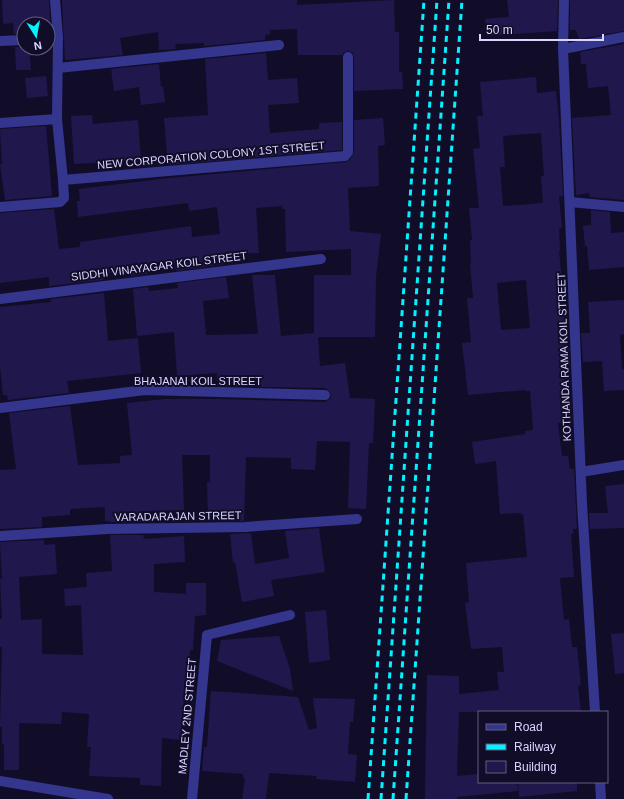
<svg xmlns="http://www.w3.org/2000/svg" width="624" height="799" viewBox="0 0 624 799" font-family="Helvetica,sans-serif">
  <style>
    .building { fill: #20184c; fill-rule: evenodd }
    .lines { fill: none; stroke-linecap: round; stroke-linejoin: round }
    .minor { stroke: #34358d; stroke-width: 10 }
    .rail { stroke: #02f2ff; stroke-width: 3; stroke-dasharray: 6 5; stroke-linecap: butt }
    .labels { text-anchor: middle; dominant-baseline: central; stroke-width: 4; stroke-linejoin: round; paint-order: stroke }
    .street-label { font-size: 11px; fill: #d9d6ff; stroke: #110d29 }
  </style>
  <rect width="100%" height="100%" fill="#110d29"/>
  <!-- building -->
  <path class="building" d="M 2,0 L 49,0 L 50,24 L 24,24 L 24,34 L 14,34 L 13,23 L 3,24 Z
    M 62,0 L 297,0 L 297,5 L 394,0 L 395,32 L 399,32 L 399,72 L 402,72 L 403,89 L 354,91 L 354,57 L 353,53 L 348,51 L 344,52 L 342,55 L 298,55 L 297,29 L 270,30 L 270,34 L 265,35 L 265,40 L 204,46 L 204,43 L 175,44 L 176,49 L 159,50 L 158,32 L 120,38 L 123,55 L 65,60 Z
    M 507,0 L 558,0 L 557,31 L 487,36 L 485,19 L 509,17 Z
    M 570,0 L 624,0 L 624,31 L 579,39 L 576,30 L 570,30 Z
    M 624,44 L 624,200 L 590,197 L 589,193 L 576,195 L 572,118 L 611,115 L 608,86 L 588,88 L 586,64 L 581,64 L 580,52 Z
    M 15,47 L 24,47 L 24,48 L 29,48 L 31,70 L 16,70 Z
    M 266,53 L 268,80 L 297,78 L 299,103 L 268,105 L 270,133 L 319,129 L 319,123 L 342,122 L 342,150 L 168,165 L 164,118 L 208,115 L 205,59 Z
    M 159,64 L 161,87 L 163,86 L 165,102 L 141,105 L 139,87 L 114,91 L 111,69 Z
    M 46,76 L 48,96 L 27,98 L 25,78 Z
    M 536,77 L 537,93 L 556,91 L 559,120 L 563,196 L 559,196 L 562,228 L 559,229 L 560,251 L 559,251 L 567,334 L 568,334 L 570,363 L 567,363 L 572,422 L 558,423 L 562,456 L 568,456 L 570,469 L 574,469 L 577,529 L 573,529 L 573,534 L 571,534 L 574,577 L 560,578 L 564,620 L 569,619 L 572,647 L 577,647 L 581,685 L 578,686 L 581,712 L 459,712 L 457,776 L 479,774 L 479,782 L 517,782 L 518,791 L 457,797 L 457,799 L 425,799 L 427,675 L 459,676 L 459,694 L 499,690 L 497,672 L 504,672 L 502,647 L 471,649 L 465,603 L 469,602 L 466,563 L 527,557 L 523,514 L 521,515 L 521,513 L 500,514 L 496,461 L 475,464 L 472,442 L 525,434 L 525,431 L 533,430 L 530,391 L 525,391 L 525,390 L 468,395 L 462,343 L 471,342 L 467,298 L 473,298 L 470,264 L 471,264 L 470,240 L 472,240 L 469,208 L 479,208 L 473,149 L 480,148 L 477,116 L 483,116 L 480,82 ZM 541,133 L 544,176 L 541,176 L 543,203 L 503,206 L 500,167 L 505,167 L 503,136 ZM 526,280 L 530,328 L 501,330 L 497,283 Z
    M 92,115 L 93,124 L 138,120 L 141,160 L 74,164 L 71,116 Z
    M 383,118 L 385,145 L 378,146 L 379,186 L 348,188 L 350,231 L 381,234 L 376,277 L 375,337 L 318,337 L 320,366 L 345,363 L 350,398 L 375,399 L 373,443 L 369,443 L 366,509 L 348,508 L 350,442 L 317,441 L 315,470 L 291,469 L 291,458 L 246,457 L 244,521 L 228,521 L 228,517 L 208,517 L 207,482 L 210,482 L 210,455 L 182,455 L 184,510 L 142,511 L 143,522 L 110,522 L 110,521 L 105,521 L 105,507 L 70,509 L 70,515 L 42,517 L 42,527 L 0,529 L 0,470 L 16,469 L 9,413 L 70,406 L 78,465 L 103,464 L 120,463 L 120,456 L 132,455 L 127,403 L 165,399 L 217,399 L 325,402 L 331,398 L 330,392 L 325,388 L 217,386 L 217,373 L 177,376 L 174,332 L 137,336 L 133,289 L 148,287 L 149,291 L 178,288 L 177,283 L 226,277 L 229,298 L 203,301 L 206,335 L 258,334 L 252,275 L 275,275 L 281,336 L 314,333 L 314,275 L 351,275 L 351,249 L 286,252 L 285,209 L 282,209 L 282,206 L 256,208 L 259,253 L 231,254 L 231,260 L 225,260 L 225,264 L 176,271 L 174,262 L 147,266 L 147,274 L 131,276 L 131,270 L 102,274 L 103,280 L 49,286 L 49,277 L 0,283 L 0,213 L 54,209 L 59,249 L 80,247 L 80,242 L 191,226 L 192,237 L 220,234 L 217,207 L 189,211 L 188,203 L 78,217 L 77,201 L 80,201 L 79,189 L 169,178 L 346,162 L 350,160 L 354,152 L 354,120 Z
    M 46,126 L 52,196 L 5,200 L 0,164 L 2,164 L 0,129 Z
    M 591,210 L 610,212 L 611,233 L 624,232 L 624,267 L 589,270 L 587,246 L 585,246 L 583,226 L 591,225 Z
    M 104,293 L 108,341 L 138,338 L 141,373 L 67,381 L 69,393 L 8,400 L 7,395 L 3,395 L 0,366 L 0,307 L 51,302 L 51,299 Z
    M 624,300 L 624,334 L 620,335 L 622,369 L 624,369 L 624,390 L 604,391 L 602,361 L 583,362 L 581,333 L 590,333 L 588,302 Z
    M 624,484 L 624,528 L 590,529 L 589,513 L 608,513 L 605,486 Z
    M 319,528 L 325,572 L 271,580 L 274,596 L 242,602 L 235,562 L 233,563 L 230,534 L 251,533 L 255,564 L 289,558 L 285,531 Z
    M 110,535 L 143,535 L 144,539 L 184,536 L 185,562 L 154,564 L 154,592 L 186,594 L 186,583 L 206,583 L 206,615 L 195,616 L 193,650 L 190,650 L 188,697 L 184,697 L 181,740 L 162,738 L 161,786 L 140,785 L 140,778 L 89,776 L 91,747 L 87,747 L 89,714 L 62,712 L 61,724 L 19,723 L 19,770 L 4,770 L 4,745 L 2,744 L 2,727 L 0,727 L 2,647 L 0,647 L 0,619 L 2,619 L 0,579 L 2,579 L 0,542 L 44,540 L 44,545 L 55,544 L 57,574 L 19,577 L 21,620 L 42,619 L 42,654 L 83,655 L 81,605 L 65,606 L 64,589 L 87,587 L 86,573 L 112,571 Z
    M 326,610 L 330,660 L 309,663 L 305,612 Z
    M 624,633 L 624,673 L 615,674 L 611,634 Z
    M 279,636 L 290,669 L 293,691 L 217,661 L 221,640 Z
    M 211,691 L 298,697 L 309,730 L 317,728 L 313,698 L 355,699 L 353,722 L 350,722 L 348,754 L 357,755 L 355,782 L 316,779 L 317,776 L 269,773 L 266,799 L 242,799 L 245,778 L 243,778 L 243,774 L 202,771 L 204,747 L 207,747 Z
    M 518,782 L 577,782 L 577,791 L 519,797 Z"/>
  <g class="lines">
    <!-- minor -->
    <path class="minor" d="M 55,0 L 58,37 L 57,119 L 63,180
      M 564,0 L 563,49 L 582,504 L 595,712
      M 0,41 L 24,40
      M 563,49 L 624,37
      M 58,68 L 279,45
      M 0,123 L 57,119
      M 570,202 L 624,207
      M 0,207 L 60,202 L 64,198 L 63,180 L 345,156 L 348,152 L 348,57
      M 0,299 L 321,259
      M 0,408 L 145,390 L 325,395
      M 581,472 L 624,465
      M 0,536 L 107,529 L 245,527 L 357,519
      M 0,781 L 108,799
      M 600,782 L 601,799
      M 192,799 L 207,635 L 290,615"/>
    <!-- rail -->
    <path class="rail" d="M 368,799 L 424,0
      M 381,799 L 437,0
      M 393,799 L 449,0
      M 406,799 L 462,0"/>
  </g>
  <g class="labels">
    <!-- street labels -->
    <g class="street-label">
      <text transform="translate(211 155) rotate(-5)">NEW CORPORATION COLONY 1ST STREET</text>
      <text transform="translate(159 266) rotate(-7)">SIDDHI VINAYAGAR KOIL STREET</text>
      <text transform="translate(564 357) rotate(-92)">KOTHANDA RAMA KOIL STREET</text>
      <text x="198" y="381">BHAJANAI KOIL STREET</text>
      <text transform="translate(178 516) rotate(-1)">VARADARAJAN STREET</text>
      <text transform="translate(187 716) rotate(-85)">MADLEY 2ND STREET</text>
    </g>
  </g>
  <!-- legend -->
  <rect x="478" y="711" width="130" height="72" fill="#110d29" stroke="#615d7f"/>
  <rect x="486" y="724" width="20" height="6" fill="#34358d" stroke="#615d7f"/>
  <text x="514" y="731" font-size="12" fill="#d9d6ff">Road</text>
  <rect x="486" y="744" width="20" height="6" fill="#02f2ff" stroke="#615d7f"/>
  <text x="514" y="751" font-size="12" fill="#d9d6ff">Railway</text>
  <rect x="486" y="761" width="20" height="12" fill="#20184c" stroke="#615d7f"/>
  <text x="514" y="771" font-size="12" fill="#d9d6ff">Building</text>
  <!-- north arrow -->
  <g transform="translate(36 36) rotate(169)"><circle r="19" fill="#110d29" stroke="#615d7f"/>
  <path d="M0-3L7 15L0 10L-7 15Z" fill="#02f2ff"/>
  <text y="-6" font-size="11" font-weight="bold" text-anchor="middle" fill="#d9d6ff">N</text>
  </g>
  <!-- scale -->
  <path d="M480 34v6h123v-6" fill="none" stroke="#d9d6ff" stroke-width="2"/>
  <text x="486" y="34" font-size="12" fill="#d9d6ff" stroke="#110d29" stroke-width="3" paint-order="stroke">50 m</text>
</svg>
